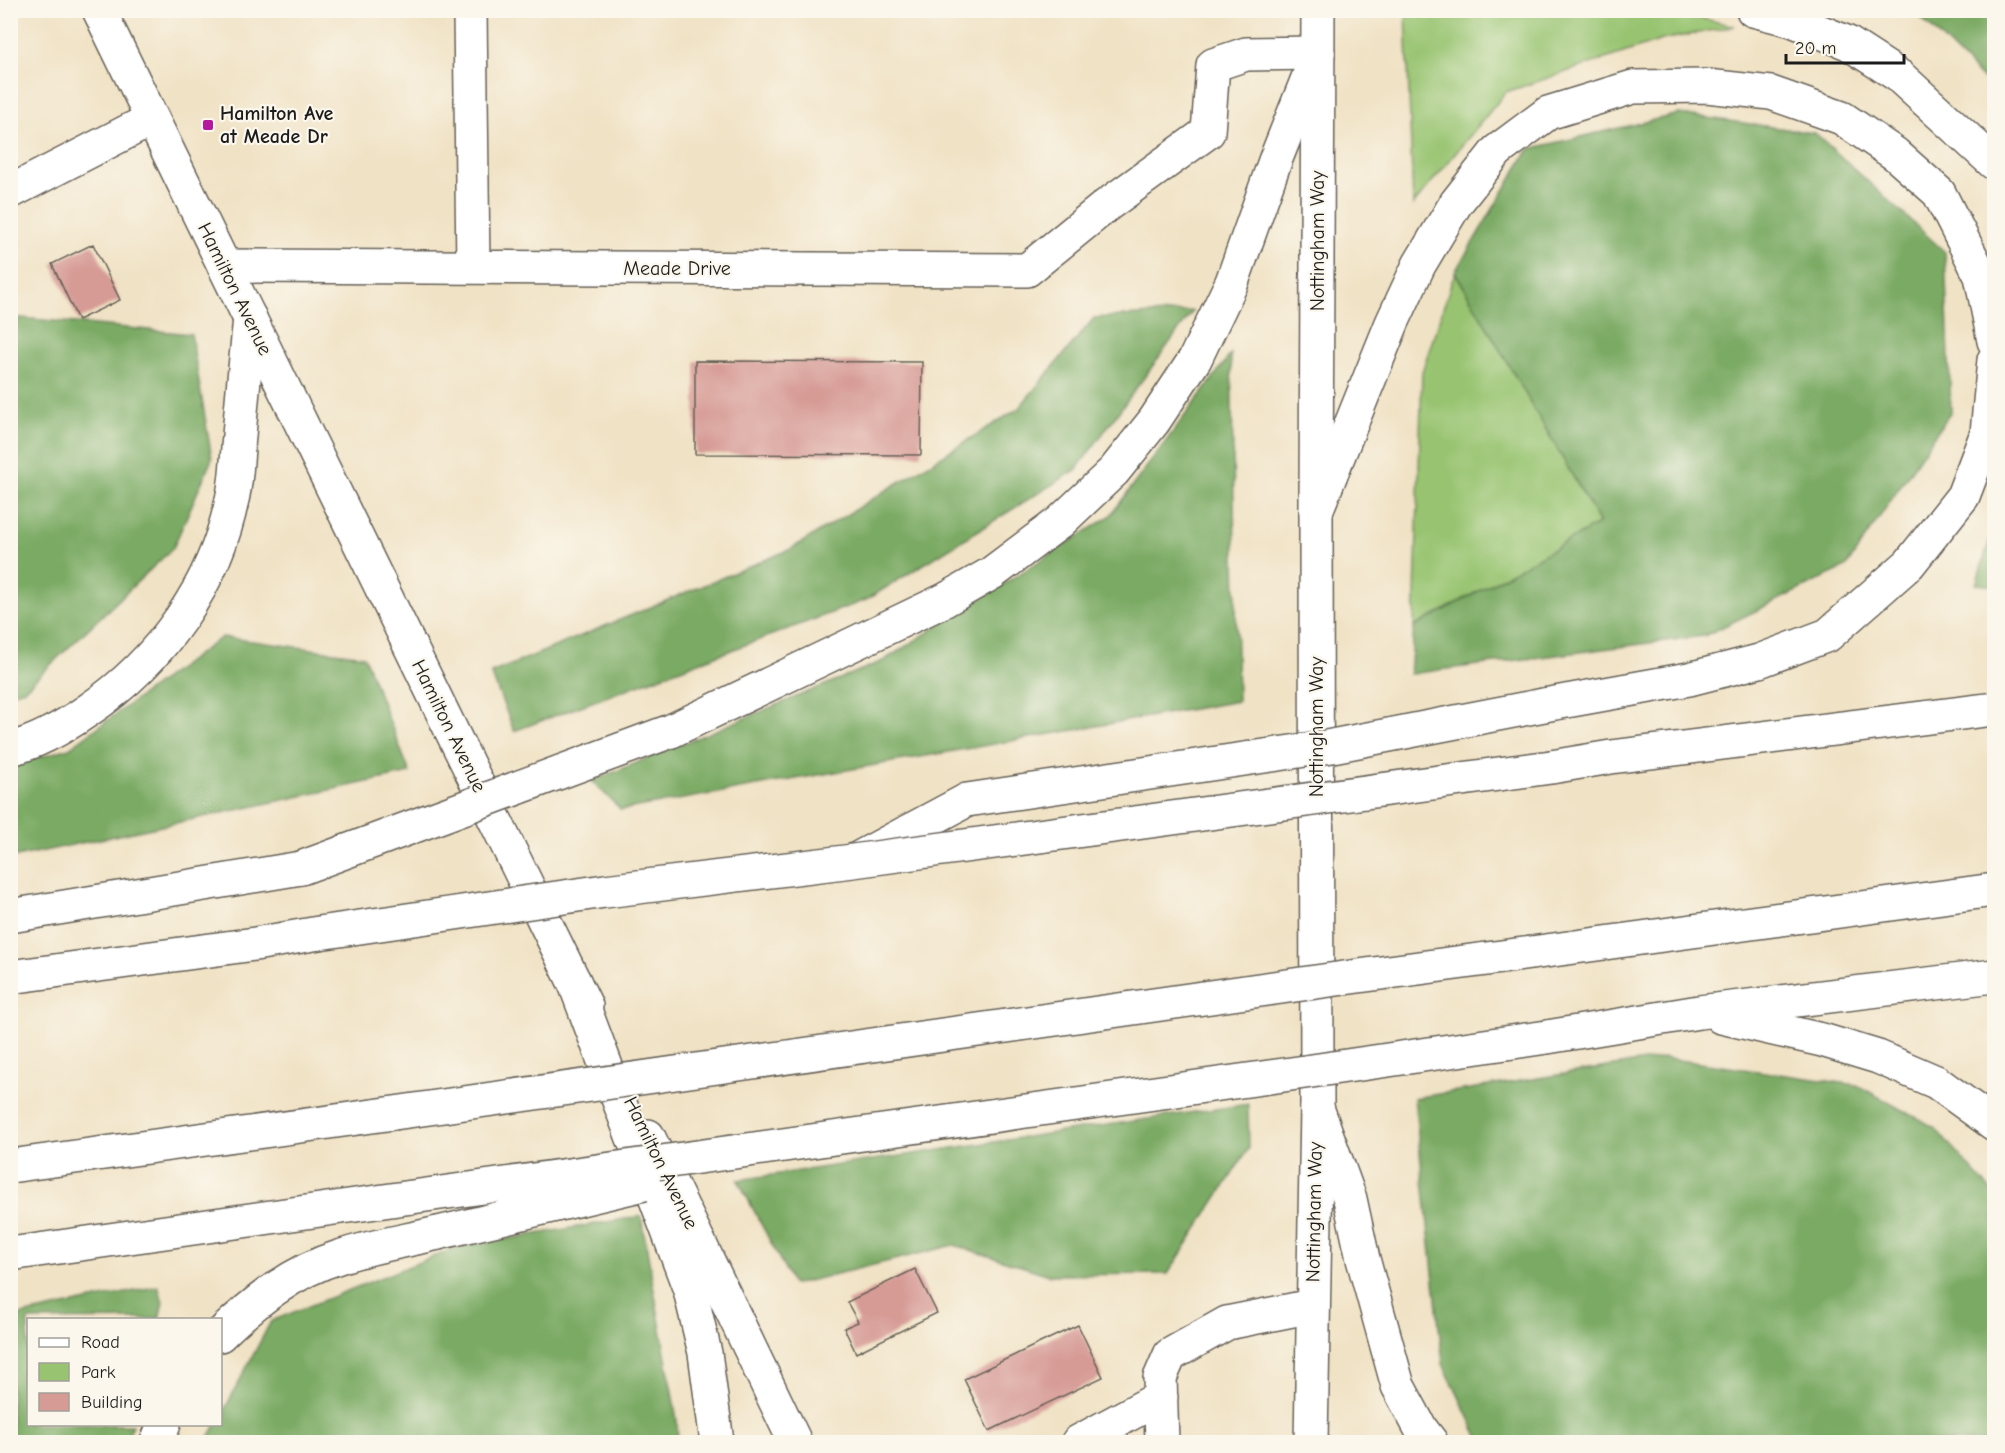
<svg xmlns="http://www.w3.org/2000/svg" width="2005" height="1453" viewBox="0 0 2005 1453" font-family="'Comic Neue',sans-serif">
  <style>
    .green { fill: #98c471; stroke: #5a7046; stroke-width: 1.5 }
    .forest { fill: #7aaa63; stroke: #4b6340; stroke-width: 1.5 }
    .building { fill: #d79b96 }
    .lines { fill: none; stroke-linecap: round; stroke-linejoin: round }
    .minor-casing { stroke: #666157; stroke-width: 36 }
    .major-casing { stroke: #666157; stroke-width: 36 }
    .highway-casing { stroke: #666157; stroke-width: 36 }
    .minor { stroke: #fff; stroke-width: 33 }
    .major { stroke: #fff; stroke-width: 33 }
    .highway { stroke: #fff; stroke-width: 33 }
    .highway-bridge-casing { stroke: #666157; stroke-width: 36; stroke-linecap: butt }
    .highway-bridge { stroke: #fff; stroke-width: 33 }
    .poi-dot { fill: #b5179e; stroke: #fbf7ec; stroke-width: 2 }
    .labels { text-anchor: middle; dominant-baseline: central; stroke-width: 4.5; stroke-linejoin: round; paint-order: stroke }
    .poi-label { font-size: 20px; font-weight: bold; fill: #1c1c1c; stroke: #fbf7ec; text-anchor: start }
    .street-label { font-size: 20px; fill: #1c1c1c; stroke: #fbf7ec }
  </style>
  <rect width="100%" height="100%" fill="#fbf7ec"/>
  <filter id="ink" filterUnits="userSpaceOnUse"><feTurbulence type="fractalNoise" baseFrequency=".0167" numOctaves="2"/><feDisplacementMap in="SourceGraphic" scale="12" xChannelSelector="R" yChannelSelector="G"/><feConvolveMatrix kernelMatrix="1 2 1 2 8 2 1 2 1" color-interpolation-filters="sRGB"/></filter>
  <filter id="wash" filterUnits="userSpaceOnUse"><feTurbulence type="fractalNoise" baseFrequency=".008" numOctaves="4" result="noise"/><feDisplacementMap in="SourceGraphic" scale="24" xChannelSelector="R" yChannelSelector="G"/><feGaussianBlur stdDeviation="1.35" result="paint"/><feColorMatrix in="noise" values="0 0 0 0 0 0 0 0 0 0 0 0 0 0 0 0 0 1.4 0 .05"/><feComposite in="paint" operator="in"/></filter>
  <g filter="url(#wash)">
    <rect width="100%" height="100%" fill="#f0e2c5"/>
    <!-- green -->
    <path class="green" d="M 1665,10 L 1735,26 L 1662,40 L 1506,92 L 1413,205 L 1406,11 Z
      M 1455,272 L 1600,523 L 1414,627 L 1422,372 Z"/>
    <!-- forest -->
    <path class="forest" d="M 1909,11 L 1994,11 L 1994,90 L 1915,12 Z
      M 1679,114 L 1815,133 L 1945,252 L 1951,411 L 1846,567 L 1704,636 L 1410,674 L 1414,627 L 1600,523 L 1455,272 L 1529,149 Z
      M 1193,311 L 1076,470 L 866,600 L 514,731 L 491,673 L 791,549 L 1018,409 L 1094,318 Z
      M 11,317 L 191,334 L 212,459 L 173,548 L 25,689 L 11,693 Z
      M 1231,354 L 1238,701 L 621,810 L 592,781 L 883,661 L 1110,516 Z
      M 1994,526 L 1994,586 L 1976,584 Z
      M 222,637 L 364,656 L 410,773 L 11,858 L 11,766 L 69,748 Z
      M 1664,1058 L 1857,1085 L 1934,1127 L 1994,1194 L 1994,1442 L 1481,1442 L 1443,1364 L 1414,1098 Z
      M 1248,1104 L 1249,1148 L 1168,1274 L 1049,1275 L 954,1245 L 793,1285 L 738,1180 Z
      M 641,1216 L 677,1420 L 678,1442 L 206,1442 L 216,1425 L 220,1424 L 221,1416 L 271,1321 L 455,1248 Z
      M 158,1286 L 163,1302 L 159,1319 L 28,1320 L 28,1424 L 132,1425 L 127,1442 L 11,1442 L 11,1317 Z"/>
    <g id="blocks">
      <!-- building -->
      <path class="building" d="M 93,244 L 120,300 L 78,320 L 52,264 Z
        M 695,361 L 922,362 L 921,455 L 695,454 Z
        M 915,1269 L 937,1313 L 856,1353 L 844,1328 L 858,1322 L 847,1302 Z
        M 1078,1325 L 1103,1377 L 989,1431 L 964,1379 Z"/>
    </g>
  </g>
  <g filter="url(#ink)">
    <use href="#blocks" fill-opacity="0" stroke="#666157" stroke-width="1.5"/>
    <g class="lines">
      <!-- minor casing -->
      <g class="minor-casing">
        <path id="minor" d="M 470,10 L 473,267
          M 10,192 L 152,119
          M 224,266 L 1027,270 L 1107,205 L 1208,132 L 1213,65 L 1246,54 L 1318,53
          M 1078,1442 L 1161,1397
          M 1162,1442 L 1160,1378 L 1170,1355 L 1227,1323 L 1312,1306"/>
      </g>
      <!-- major casing -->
      <g class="major-casing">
        <path id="major" d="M 99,10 L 586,1006
          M 648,1136 L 795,1442
          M 1311,1442 L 1317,1108 L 1316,511 L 1318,10"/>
      </g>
      <!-- highway casing -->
      <g class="highway-casing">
        <path id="highway" d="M 1753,10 L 1792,20 L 1848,43 L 1899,76 L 1994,163
          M 1316,511 L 1392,323 L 1419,265 L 1456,203 L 1497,151 L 1548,113 L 1633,87 L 1707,86 L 1771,93 L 1842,118 L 1895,154 L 1939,193 L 1981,276 L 1994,341
          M 1544,705 L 1689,679 L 1759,661 L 1828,635 L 1909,564 L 1963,496 L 1987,433 L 1994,360
          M 671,731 L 945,600 L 992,573 L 1060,522 L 1114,471 L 1154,421 L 1195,359 L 1232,282 L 1275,161 L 1318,53
          M 10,749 C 38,742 64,727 87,711 C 161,661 216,584 233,495 C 237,476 237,455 239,436 C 242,397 246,358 250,318
          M 1551,767 L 1611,757 L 1994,709
          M 855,860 L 967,800
          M 10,916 L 301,868
          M 1531,953 L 1994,890
          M 10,977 L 255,944 L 319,933
          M 574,981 L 690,1290 L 705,1353 L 717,1442
          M 1721,1017 L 1822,1040 L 1878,1057 L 1936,1082 L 1994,1124
          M 1547,1037 L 1699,1012 L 1994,976
          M 1317,1108 L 1350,1199 L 1363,1259 L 1398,1386 L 1421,1429 L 1431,1442
          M 10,1166 L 394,1113
          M 10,1254 L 412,1197
          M 220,1335 C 254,1302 293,1271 339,1257 C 371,1246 406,1241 438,1233
          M 157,1442 L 164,1424"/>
      </g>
      <!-- minor -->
      <use href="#minor" class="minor"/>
      <!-- major -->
      <use href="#major" class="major"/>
      <!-- highway -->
      <use href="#highway" class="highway"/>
      <!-- highway-bridge casing -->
      <g class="highway-bridge-casing">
        <path id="highway-bridge" d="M 967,800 L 1332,746 L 1544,705
          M 301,868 L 671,731
          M 319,933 L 605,891 L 853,861 L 1551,767
          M 394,1113 L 1351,977 L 1531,953
          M 412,1197 L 1298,1073 L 1547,1037
          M 438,1233 L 644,1184"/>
      </g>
      <!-- highway-bridge -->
      <use href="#highway-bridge" class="highway-bridge"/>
    </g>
  </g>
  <!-- markers -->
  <rect class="poi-dot" x="202" y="119" width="12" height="12" rx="3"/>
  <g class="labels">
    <!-- poi labels -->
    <g class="poi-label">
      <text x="220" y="113">Hamilton Ave<tspan x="220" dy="23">at Meade Dr</tspan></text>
    </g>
    <!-- street labels -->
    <g class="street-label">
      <text transform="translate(1317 241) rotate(-90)">Nottingham Way</text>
      <text x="677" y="268">Meade Drive</text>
      <text transform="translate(235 289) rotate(64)">Hamilton Avenue</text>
      <text transform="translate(449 726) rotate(64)">Hamilton Avenue</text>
      <text transform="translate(1316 727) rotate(-90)">Nottingham Way</text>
      <text transform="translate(661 1163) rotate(64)">Hamilton Avenue</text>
      <text transform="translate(1314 1212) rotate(-89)">Nottingham Way</text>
    </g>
  </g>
  <!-- margin -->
  <rect width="2005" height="1453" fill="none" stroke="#fbf7ec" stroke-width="36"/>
  <!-- legend -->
  <rect x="27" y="1318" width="195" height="108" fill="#fbf7ec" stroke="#a29f99" stroke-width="1.5"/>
  <rect x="39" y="1338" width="30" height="9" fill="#ffffff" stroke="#a29f99" stroke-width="1.5"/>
  <text x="81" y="1348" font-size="18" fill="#1c1c1c">Road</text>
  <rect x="39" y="1363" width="30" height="18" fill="#98c471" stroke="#a29f99" stroke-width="1.5"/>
  <text x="81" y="1378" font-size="18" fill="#1c1c1c">Park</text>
  <rect x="39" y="1393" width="30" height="18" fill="#d79b96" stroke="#a29f99" stroke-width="1.5"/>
  <text x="81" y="1408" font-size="18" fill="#1c1c1c">Building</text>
  <!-- scale -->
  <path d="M1786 54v9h118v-9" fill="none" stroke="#1c1c1c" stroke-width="3"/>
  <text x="1795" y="54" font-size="18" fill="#1c1c1c" stroke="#fbf7ec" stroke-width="4.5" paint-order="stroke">20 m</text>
</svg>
